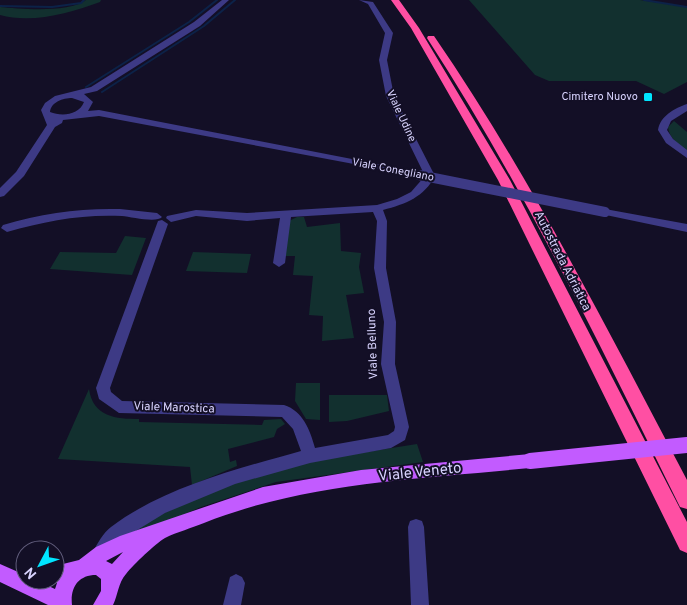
<svg xmlns="http://www.w3.org/2000/svg" width="687" height="605" viewBox="0 0 687 605" font-family="Overpass,sans-serif">
  <style>
    .green { fill: #12302f }
    .lines { fill: none; stroke-linecap: round; stroke-linejoin: round }
    .stream { stroke: #0c2248; stroke-width: 2 }
    .minor { fill: #3d3a85; fill-rule: evenodd }
    .major { fill: #c25bff; fill-rule: evenodd }
    .highway { fill: #ff4fa3; fill-rule: evenodd }
    .minor-bridge { stroke: #3d3a85; stroke-width: 10 }
    .major-bridge { stroke: #c25bff; stroke-width: 16 }
    .poi-dot { fill: #00e5ff; stroke: #130f26; stroke-width: 2 }
    .labels { text-anchor: middle; dominant-baseline: central; stroke-width: 4; stroke-linejoin: round; paint-order: stroke }
    .far-poi-label { font-size: 11px; fill: #d9d4ff; stroke: #130f26; text-anchor: end }
    .far-street-label { font-size: 11px; fill: #d9d4ff; stroke: #130f26 }
    .street-label { font-size: 12px; fill: #d9d4ff; stroke: #130f26 }
    .near-street-label { font-size: 15px; fill: #d9d4ff; stroke: #130f26 }
  </style>
  <rect width="100%" height="100%" fill="#130f26"/>
  <!-- green -->
  <path class="green" d="M 86,0 L 101,0 L 100,2 C 70,13 32,24 0,15 L 0,7 C 20,9 70,13 86,0 Z
    M 469,0 L 640,0 L 687,7 L 687,82 L 664,94 L 636,81 L 549,81 L 535,75 Z
    M 674,121 L 687,132 L 687,152 C 679,145 669,138 668,127 Z
    M 297,217 L 304,217 L 307,227 L 340,223 L 341,251 L 361,253 L 359,267 L 364,293 L 346,295 L 354,338 L 322,341 L 323,316 L 309,315 L 313,276 L 293,275 L 295,256 L 285,256 L 289,221 Z
    M 125,236 L 146,238 L 132,275 L 50,269 L 60,252 L 116,253 Z
    M 193,252 L 251,254 L 247,273 L 186,271 Z
    M 296,383 L 320,383 L 320,420 L 306,419 L 295,401 Z
    M 89,389 C 93,417 116,419 139,419 L 139,422 L 262,425 L 264,420 L 281,419 L 285,424 L 277,429 L 274,437 L 228,449 L 230,462 L 236,460 L 237,466 L 192,485 L 190,467 L 58,459 Z
    M 329,395 L 387,395 L 389,411 L 347,421 L 329,422 Z
    M 417,444 L 423,462 L 276,482 L 201,507 L 133,536 L 140,525 C 168,511 197,497 227,486 C 288,463 353,454 417,444 Z"/>
  <g class="lines">
    <!-- stream -->
    <path class="stream" d="M 644,0 L 687,7
      M 0,6 L 52,7 L 81,3 L 84,0
      M 86,87 L 189,22 L 217,0
      M 102,92 L 204,26 L 235,0"/>
    <!-- minor -->
    <path class="minor" d="M 222,0 L 229,0 L 200,26 L 97,91 L 84,94 L 93,102 L 88,111 L 99,110 L 419,172 L 424,175 L 423,177 L 99,116 L 63,120 L 62,123 L 55,127 L 24,176 L 4,196 L 0,197 L 0,188 L 16,172 L 47,125 L 41,110 L 45,103 L 55,96 L 91,87 L 194,22 ZM 72,98 L 84,102 C 79,115 62,117 50,112 C 51,102 63,98 72,98 Z
      M 359,0 L 373,2 L 393,33 L 387,60 L 394,96 L 435,176 C 424,197 406,204 383,210 L 387,221 L 386,268 L 396,322 L 395,364 L 409,427 L 405,440 L 391,448 L 310,463 L 235,484 L 165,513 L 121,540 L 108,558 L 102,561 L 96,558 L 93,552 C 97,544 103,533 111,527 C 162,488 240,468 301,451 L 293,429 L 282,417 L 119,413 L 99,399 L 96,388 L 158,221 L 162,220 L 168,224 L 110,388 L 111,392 L 122,401 L 284,405 C 303,411 310,430 315,448 L 388,435 L 394,431 L 395,427 L 381,364 L 384,322 L 374,268 L 377,221 L 373,212 L 291,217 L 285,263 L 279,267 L 273,263 L 280,218 L 247,221 L 196,216 L 171,222 L 166,218 L 167,216 L 196,210 L 247,213 L 377,205 L 397,199 L 411,192 L 425,176 L 386,96 L 379,60 L 385,33 L 368,4 Z
      M 687,104 L 687,111 L 671,121 L 667,130 L 673,139 L 687,150 L 687,158 L 666,143 L 658,130 C 660,116 675,108 687,104 Z
      M 120,209 L 157,213 L 162,217 C 157,223 131,217 122,216 C 82,214 45,221 7,232 L 1,228 L 3,225 C 42,213 80,208 120,209 Z
      M 605,209 L 687,224 L 687,232 L 601,214 L 600,212 Z
      M 416,519 L 422,521 L 424,527 L 429,605 L 411,605 L 408,527 L 410,521 Z
      M 236,574 L 242,577 L 245,583 L 241,605 L 223,605 L 230,577 Z"/>
    <!-- major -->
    <path class="major" d="M 530,454 L 535,456 L 538,461 L 535,466 L 530,468 C 421,479 307,482 204,523 C 192,528 177,532 165,538 C 155,544 134,564 126,574 C 118,583 118,595 113,605 L 93,605 L 101,591 L 101,579 L 96,575 C 78,575 70,588 72,605 L 48,605 L 0,582 L 0,564 L 25,575 L 25,580 L 35,580 L 55,589 L 57,583 L 48,580 L 55,580 L 55,566 L 79,560 L 96,547 L 120,536 L 263,487 L 361,470 ZM 123,552 L 112,564 L 106,561 Z"/>
    <!-- highway -->
    <path class="highway" d="M 391,0 L 399,0 L 419,28 L 510,180 L 687,522 L 687,553 L 680,550 L 498,180 L 411,28 Z
      M 428,36 L 434,36 C 531,177 607,329 687,480 L 687,509 L 680,507 C 601,347 524,187 427,38 Z"/>
    <!-- minor-bridge -->
    <path class="minor-bridge" d="M 419,175 L 605,212"/>
    <!-- major-bridge -->
    <path class="major-bridge" d="M 530,461 L 687,445"/>
  </g>
  <!-- markers -->
  <rect class="poi-dot" x="643" y="92" width="10" height="10" rx="2.5"/>
  <g class="labels">
    <!-- far-poi labels -->
    <g class="far-poi-label">
      <text x="638" y="97">Cimitero Nuovo</text>
    </g>
    <!-- far-street labels -->
    <g class="far-street-label">
      <text transform="translate(401 116) rotate(65)">Viale Udine</text>
      <text transform="translate(393 170) rotate(11)">Viale Conegliano</text>
    </g>
    <!-- street labels -->
    <g class="street-label">
      <text transform="translate(562 261) rotate(63)">Autostrada Adriatica</text>
      <text transform="translate(373 344) rotate(-92)">Viale Belluno</text>
      <text transform="translate(174 408) rotate(2)">Viale Marostica</text>
    </g>
    <!-- near-street labels -->
    <g class="near-street-label">
      <text transform="translate(420 473) rotate(-6)">Viale Veneto</text>
    </g>
  </g>
  <!-- north arrow -->
  <g transform="translate(40 565) rotate(229)"><circle r="24" fill="#130f26" stroke="#625e7d"/>
  <path d="M0-4L9 19L0 12L-9 19Z" fill="#00e5ff"/>
  <text y="-8" font-size="14" font-weight="bold" text-anchor="middle" fill="#d9d4ff">N</text>
  </g>
</svg>
